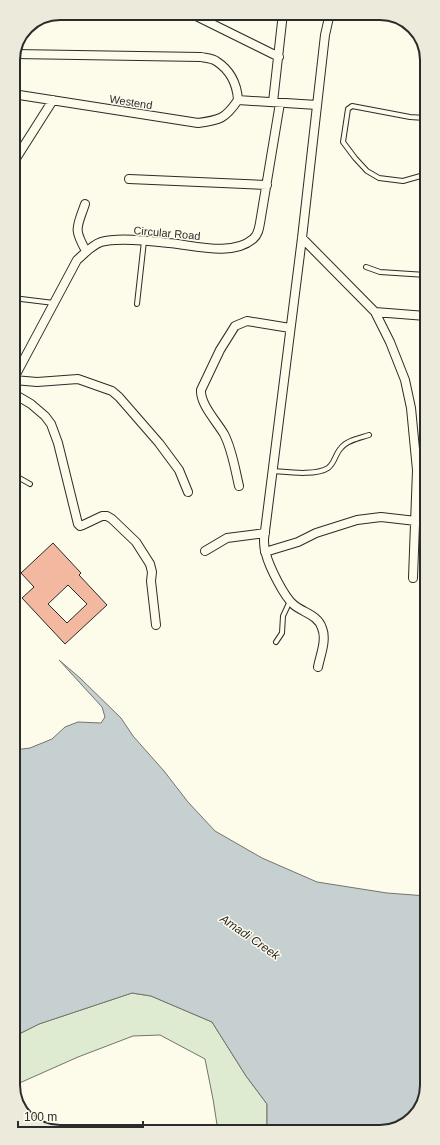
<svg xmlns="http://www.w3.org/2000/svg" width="440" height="1145" viewBox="0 0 440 1145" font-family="Arial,sans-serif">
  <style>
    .green { fill: #deebd1; stroke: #74746e }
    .water { fill: #c7d0d0; stroke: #74746e }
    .building { fill: #f2b8a0; stroke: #2b2b2b; fill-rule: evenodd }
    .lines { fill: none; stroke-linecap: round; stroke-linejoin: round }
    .lane-casing { stroke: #2b2b2b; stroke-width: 6 }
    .street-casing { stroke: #2b2b2b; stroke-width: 10 }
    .lane { stroke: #fdfbea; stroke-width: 4 }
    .street { stroke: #fdfbea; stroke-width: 8 }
    .labels { text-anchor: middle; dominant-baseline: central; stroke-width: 3; stroke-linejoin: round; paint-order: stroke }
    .street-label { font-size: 11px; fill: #2b2b2b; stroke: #fdfbea }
    .water-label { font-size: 12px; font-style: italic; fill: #2b2b2b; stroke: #fdfbea }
    .rim { fill: none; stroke: #2b2b2b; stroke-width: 2 }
  </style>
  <rect width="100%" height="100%" fill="#fdfbea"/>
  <!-- green -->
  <path class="green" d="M 132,993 L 151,996 L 212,1022 L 246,1076 L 267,1104 L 267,1131 L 218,1131 L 213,1099 L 205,1059 L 160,1035 L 133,1036 L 78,1057 L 15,1085 L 15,1036 L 39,1024 Z"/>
  <!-- water -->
  <path class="water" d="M 59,660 L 80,678 L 121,718 L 133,736 L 164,771 L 188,802 L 215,831 L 262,858 L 317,882 L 387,893 L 427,896 L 427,1085 L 417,1114 L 392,1130 L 267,1131 L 267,1104 L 246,1076 L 212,1022 L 151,996 L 132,993 L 39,1024 L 15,1036 L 14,750 L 30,748 L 52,739 L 65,727 L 78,722 L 101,723 L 105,717 L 102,707 Z"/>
  <!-- building -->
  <path class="building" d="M 53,543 L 81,573 L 79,575 L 107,605 L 65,644 L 22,598 L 34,587 L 21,573 ZM 68,585 L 87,604 L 67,623 L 48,604 Z"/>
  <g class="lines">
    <!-- lane casing -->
    <g class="lane-casing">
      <path id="lane" d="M 425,118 L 410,117 L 352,106 L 348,109 L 343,142 L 355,158 L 367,171 L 379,178 L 403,181 L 424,175 L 426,174
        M 366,267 L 380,272 L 426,275
        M 13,298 L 54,303
        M 137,304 L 144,241
        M 273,471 C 287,472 316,476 328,468 C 335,463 335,454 341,448 C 347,440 360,438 369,435
        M 14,475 L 30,484
        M 276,642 L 282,633 L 283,616 L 290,601"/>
    </g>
    <!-- street casing -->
    <g class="street-casing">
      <path id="street" d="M 190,13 L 279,57
        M 15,54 L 201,57 C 205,58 212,58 216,61 C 230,70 237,84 238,100
        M 13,94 L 198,123 C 220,120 225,119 238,100
        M 238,100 L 317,105
        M 273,102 L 283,13
        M 13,163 L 53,100
        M 129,179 L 267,185
        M 85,204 C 77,228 73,228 86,251
        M 302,238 L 375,312 L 426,316
        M 375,312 L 390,342 L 405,380 L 411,408 L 417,470 L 413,578
        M 14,378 L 77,260 C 84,254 92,245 101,242 C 118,237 151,241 169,243 C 193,245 232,257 253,239 C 258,235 259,229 260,223 L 280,103
        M 14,380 L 37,382 L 78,379 L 112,391 L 119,397 L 159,443 L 179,470 L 188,492
        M 14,394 L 31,404 L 45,416 L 51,424 L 58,443 L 78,524 L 80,526 L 83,525 L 102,516 L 107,516 L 112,519 L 136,542 L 150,564 L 152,572 L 151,581 L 156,625
        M 239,486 C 235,469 232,449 224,434 C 217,422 200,404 201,390 L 220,350 L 235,326 L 247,321 L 290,328
        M 205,551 L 227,538 L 265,533
        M 265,552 L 298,542 L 316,533 L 357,520 L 381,517 L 416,521
        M 318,667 C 320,656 327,640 322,628 C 318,615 304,613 294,605 C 284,597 269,566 266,554 C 264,549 264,544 264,539 L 302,238 L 325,35 L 330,13"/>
    </g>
    <!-- lane -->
    <use href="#lane" class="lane"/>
    <!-- street -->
    <use href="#street" class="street"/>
  </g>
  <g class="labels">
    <!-- street labels -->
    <g class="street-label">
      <text transform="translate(131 102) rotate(9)">Westend</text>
      <text transform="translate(167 233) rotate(5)">Circular Road</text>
    </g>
    <!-- water labels -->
    <g class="water-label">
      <text transform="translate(250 937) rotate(35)">Amadi Creek</text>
    </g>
  </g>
  <!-- crop -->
  <path d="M0 0H440V1145H0ZM60 20H380A40 40 0 0 1 420 60V1085A40 40 0 0 1 380 1125H60A40 40 0 0 1 20 1085V60A40 40 0 0 1 60 20Z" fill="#eceadb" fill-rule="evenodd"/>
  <path class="rim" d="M60 20H380A40 40 0 0 1 420 60V1085A40 40 0 0 1 380 1125H60A40 40 0 0 1 20 1085V60A40 40 0 0 1 60 20Z"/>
  <!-- scale -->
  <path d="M18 1121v6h125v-6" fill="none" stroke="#2b2b2b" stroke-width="2"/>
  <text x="24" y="1121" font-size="12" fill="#2b2b2b" stroke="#fdfbea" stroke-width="3" paint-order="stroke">100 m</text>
</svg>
